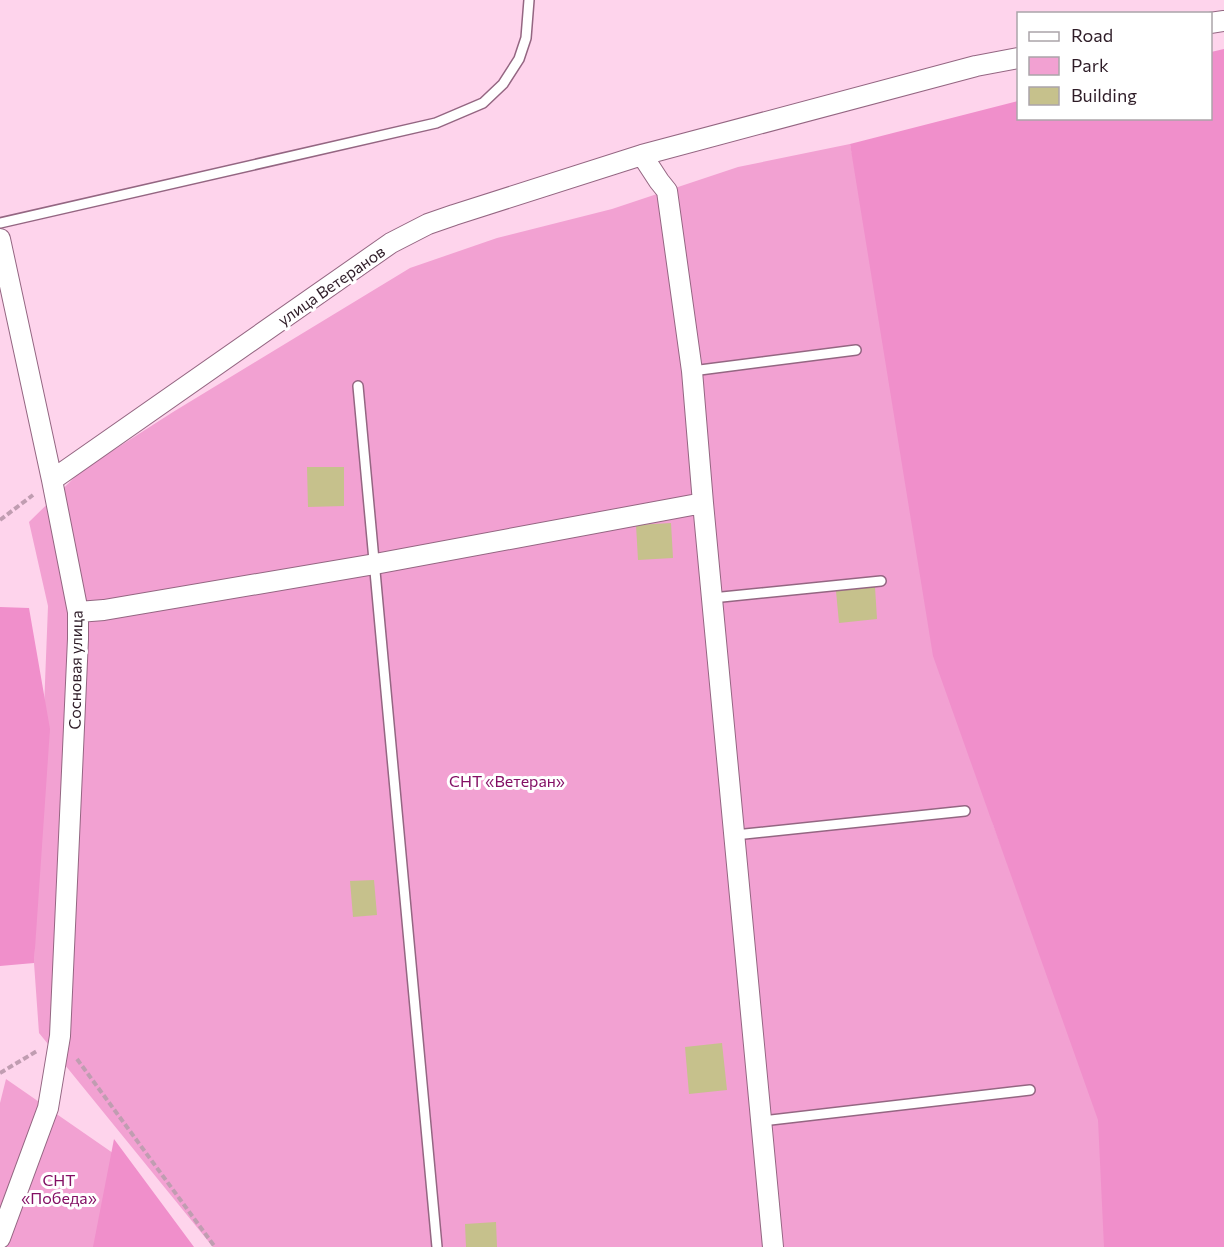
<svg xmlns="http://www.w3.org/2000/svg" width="1224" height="1247" viewBox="0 0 1224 1247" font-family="Commissioner,sans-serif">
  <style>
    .green { fill: #f2a1d2 }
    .forest { fill: #f08fcb }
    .building { fill: #c6c18c }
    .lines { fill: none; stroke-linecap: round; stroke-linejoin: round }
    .lane-casing { stroke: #946682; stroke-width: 12 }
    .street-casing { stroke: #946682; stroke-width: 22 }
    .path { stroke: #c09db1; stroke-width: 4; stroke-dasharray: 6 3; stroke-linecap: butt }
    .lane { stroke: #fff; stroke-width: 9 }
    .street { stroke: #fff; stroke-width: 20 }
    .labels { text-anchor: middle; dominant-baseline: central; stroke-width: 6; stroke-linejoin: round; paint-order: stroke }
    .street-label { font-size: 16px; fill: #2e1c27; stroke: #fff }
    .park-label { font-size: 16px; fill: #830f64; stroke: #fff }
  </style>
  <rect width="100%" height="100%" fill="#fed4ec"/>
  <!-- green -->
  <path class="green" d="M 850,144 L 993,824 L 1102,1116 L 1107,1247 L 213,1247 L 39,1033 L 34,963 L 48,606 L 29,522 L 81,471 L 173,412 L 410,268 L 497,238 L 612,209 L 738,167 Z
    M 6,1079 L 136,1169 L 117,1247 L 0,1247 L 0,1103 Z"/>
  <!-- forest -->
  <path class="forest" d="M 1224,49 L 1224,1247 L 1104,1247 L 1098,1120 L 933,656 L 850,144 L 1018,101 L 1018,118 L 1210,118 L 1211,52 Z
    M 0,607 L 29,608 L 50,729 L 34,963 L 0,966 Z
    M 114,1139 L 194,1247 L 93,1247 Z"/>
  <!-- building -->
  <path class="building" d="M 307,467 L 344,467 L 344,506 L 308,507 Z
    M 671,523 L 673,558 L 638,560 L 636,525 Z
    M 875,587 L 877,619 L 839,623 L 836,591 Z
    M 374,880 L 377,915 L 353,917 L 350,881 Z
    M 722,1043 L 727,1090 L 689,1094 L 685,1047 Z
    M 496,1222 L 497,1247 L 466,1247 L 465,1224 Z"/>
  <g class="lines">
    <!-- lane casing -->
    <g class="lane-casing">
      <path id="lane" d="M 0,223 L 436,123 L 483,103 L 503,84 L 519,59 L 526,38 L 529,0
        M 692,371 L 856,350
        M 358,386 L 437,1247
        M 712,598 L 881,581
        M 735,835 L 965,811
        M 762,1121 L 1030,1090"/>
    </g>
    <!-- street casing -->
    <g class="street-casing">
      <path id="street" d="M 1210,23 L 1224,21
        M 642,155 L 659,181 L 667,191 L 692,371 L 703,503 L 773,1247
        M 0,239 L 52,480 L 78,612 L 78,639 L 60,1036 L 48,1108 L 0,1238
        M 52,480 L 391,243 L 428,224 L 454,215 L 642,155 L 976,66 L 1018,58
        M 78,612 L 104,610 L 375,564 L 703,503"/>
    </g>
    <!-- path -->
    <path class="path" d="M 0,520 L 33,495
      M 77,1059 L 215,1247
      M 0,1073 L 37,1051"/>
    <!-- lane -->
    <use href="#lane" class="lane"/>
    <!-- street -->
    <use href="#street" class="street"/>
  </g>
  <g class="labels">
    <!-- street labels -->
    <g class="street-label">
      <text transform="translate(331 285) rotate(-35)">улица Ветеранов</text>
      <text transform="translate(75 670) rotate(-89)">Сосновая улица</text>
    </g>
    <!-- park labels -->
    <g class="park-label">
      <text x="507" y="780">СНТ «Ветеран»</text>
      <text x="59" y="1179">СНТ<tspan x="59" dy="18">«Победа»</tspan></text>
    </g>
  </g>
  <!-- legend -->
  <rect x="1017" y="12" width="195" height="108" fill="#ffffff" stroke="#aba4a9" stroke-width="1.5"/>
  <rect x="1029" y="32" width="30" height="9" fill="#ffffff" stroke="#aba4a9" stroke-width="1.5"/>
  <text x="1071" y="42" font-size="18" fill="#2e1c27">Road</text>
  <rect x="1029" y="57" width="30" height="18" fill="#f2a1d2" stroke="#aba4a9" stroke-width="1.5"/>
  <text x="1071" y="72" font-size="18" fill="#2e1c27">Park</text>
  <rect x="1029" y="87" width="30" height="18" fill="#c6c18c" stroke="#aba4a9" stroke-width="1.5"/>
  <text x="1071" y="102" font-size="18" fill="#2e1c27">Building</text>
</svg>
